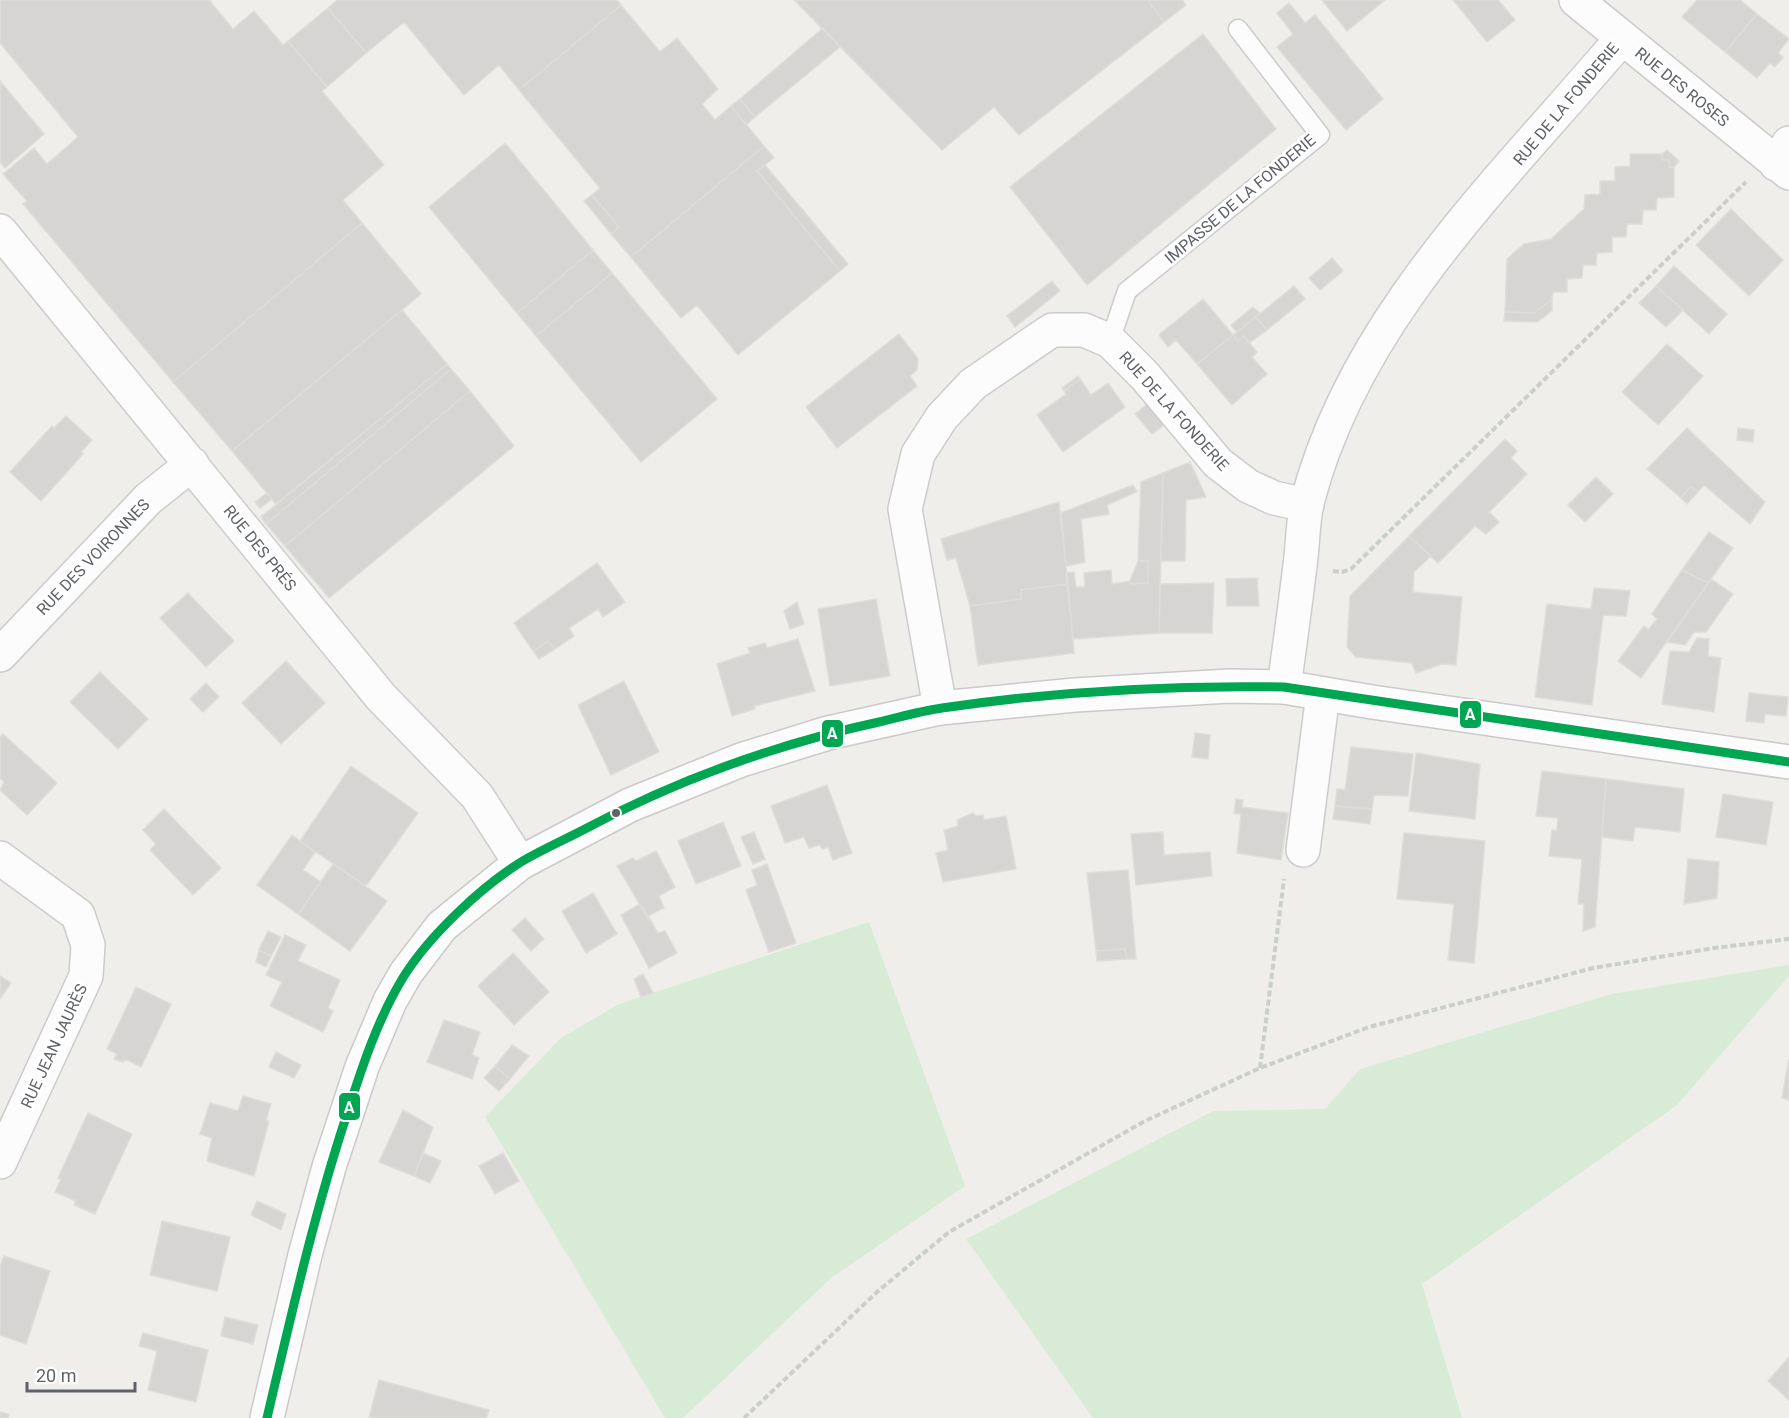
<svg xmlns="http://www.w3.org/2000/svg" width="1789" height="1418" viewBox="0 0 1789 1418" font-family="Roboto,sans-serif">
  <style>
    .green { fill: #d8ebd6 }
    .building { fill: #d6d5d3; stroke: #deddd9; stroke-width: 1.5 }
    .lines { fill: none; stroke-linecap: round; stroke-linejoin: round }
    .lane-casing { stroke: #cbcccc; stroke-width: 21 }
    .street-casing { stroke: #cbcccc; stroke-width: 36 }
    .secondary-casing { stroke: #cacacb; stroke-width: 36 }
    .path { stroke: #cacfcc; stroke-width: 4; stroke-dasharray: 6 3; stroke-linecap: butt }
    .lane { stroke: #fdfcfc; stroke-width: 18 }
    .street { stroke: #fdfcfc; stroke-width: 33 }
    .secondary { stroke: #fdfcfc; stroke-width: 33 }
    .bus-1-casing { stroke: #fff; stroke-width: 14 }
    .bus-1 { stroke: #00a651; stroke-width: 9 }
    .bus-dot { fill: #5f6368; stroke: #fff; stroke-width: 2 }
    .labels { text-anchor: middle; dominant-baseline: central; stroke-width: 6; stroke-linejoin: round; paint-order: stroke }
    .street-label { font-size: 16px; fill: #5f6368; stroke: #fff }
    .line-badge { stroke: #fff; stroke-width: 2 }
    .badge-label { font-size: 16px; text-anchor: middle; font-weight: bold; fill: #fff }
  </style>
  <rect width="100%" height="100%" fill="#efeeea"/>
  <!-- green -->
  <path class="green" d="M 869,922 L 965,1186 L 831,1278 L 683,1418 L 665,1418 L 485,1117 L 561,1038 L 619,1004 Z
    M 1789,965 L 1789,976 L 1677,1105 L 1422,1284 L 1462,1418 L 1093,1418 L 966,1239 L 1213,1111 L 1325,1109 L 1360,1069 L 1612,994 Z"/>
  <!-- building -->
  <path class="building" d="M 0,0 L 209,0 L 233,29 L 254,11 L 283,45 L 288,41 L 327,87 L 322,91 L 384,165 L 343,200 L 362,223 L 173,382 L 23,204 L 27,201 L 3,174 L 34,148 L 47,164 L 78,137 L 0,43 Z
    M 337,0 L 617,0 L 621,5 L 519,90 L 499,65 L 464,95 L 404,22 L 366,53 L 328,8 Z
    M 794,0 L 1152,0 L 1149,2 L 1164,22 L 1019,135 L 994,107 L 942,150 Z
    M 1152,0 L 1182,0 L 1186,5 L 1164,22 L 1149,2 Z
    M 1322,0 L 1385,0 L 1347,31 Z
    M 1453,0 L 1498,0 L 1515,20 L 1487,42 Z
    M 1697,0 L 1740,0 L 1757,14 L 1725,52 L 1682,17 Z
    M 1289,3 L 1305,23 L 1315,15 L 1383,99 L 1346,130 L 1277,47 L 1293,34 L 1277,13 Z
    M 621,5 L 660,52 L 677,38 L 718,89 L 702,104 L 715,120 L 731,106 L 764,146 L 631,257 L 611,234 L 619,227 L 592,195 L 600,188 L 519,90 Z
    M 328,8 L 366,53 L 327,87 L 288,41 Z
    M 1757,14 L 1789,39 L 1778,53 L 1783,57 L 1775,67 L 1770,63 L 1757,78 L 1725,52 Z
    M 823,28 L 840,47 L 755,117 L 740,99 Z
    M 1203,34 L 1276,129 L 1087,285 L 1010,187 Z
    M 0,81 L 44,134 L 5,168 L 0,162 Z
    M 740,99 L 755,117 L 746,125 L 731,106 Z
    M 505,143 L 593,250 L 517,313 L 429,207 Z
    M 764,146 L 774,158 L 757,171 L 840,271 L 738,355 L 697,305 L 681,318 L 631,257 Z
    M 1667,150 L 1679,161 L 1674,167 L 1669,167 L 1669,160 L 1662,160 L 1662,154 Z
    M 1630,154 L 1662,154 L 1662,160 L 1669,160 L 1669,167 L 1674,167 L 1674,197 L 1657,198 L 1656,210 L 1643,210 L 1642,224 L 1627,224 L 1626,237 L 1612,237 L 1612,252 L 1597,253 L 1596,265 L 1583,265 L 1582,278 L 1567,279 L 1567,292 L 1553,292 L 1552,299 L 1534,313 L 1505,312 L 1507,259 L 1524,244 L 1551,239 L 1584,209 L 1585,195 L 1600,194 L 1600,181 L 1615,181 L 1615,167 L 1630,166 Z
    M 765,165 L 848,264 L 840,271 L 757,171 Z
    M 592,195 L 619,227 L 611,234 L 584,201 Z
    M 1731,209 L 1783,260 L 1749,296 L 1696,245 Z
    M 362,223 L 421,294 L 232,451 L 173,382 Z
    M 593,250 L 612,273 L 536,336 L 517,313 Z
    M 1332,258 L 1343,271 L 1320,290 L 1309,278 Z
    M 1674,266 L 1727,314 L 1709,334 L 1656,286 Z
    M 612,273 L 717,399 L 641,462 L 536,336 Z
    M 1052,281 L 1060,291 L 1015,327 L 1007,316 Z
    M 1294,286 L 1305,299 L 1267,330 L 1256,317 Z
    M 1656,286 L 1683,310 L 1666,327 L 1639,303 Z
    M 1203,299 L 1233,335 L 1197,364 L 1176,340 L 1168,347 L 1159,335 Z
    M 1552,299 L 1552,311 L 1537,322 L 1504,321 L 1505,312 L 1534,313 Z
    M 1253,307 L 1260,313 L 1237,332 L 1231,325 Z
    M 402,310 L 447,364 L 276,504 L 232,451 Z
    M 1256,317 L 1267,330 L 1249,343 L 1244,336 L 1238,341 L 1233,335 Z
    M 899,334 L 918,359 L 917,370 L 910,376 L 917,386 L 837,448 L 806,407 Z
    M 1233,335 L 1238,341 L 1244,336 L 1257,352 L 1252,357 L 1267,374 L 1232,405 L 1197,364 Z
    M 1667,344 L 1703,376 L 1658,425 L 1622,392 Z
    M 447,364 L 451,369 L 266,524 L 261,517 Z
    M 451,369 L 470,391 L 285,546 L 266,524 Z
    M 1078,376 L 1080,379 L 1064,391 L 1062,388 Z
    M 1080,379 L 1091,395 L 1108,383 L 1125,407 L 1063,452 L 1037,415 L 1066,394 L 1064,391 Z
    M 470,391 L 514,446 L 329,598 L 285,546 Z
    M 1147,404 L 1164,425 L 1152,434 L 1135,414 Z
    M 66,416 L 92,440 L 81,452 L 83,454 L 41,501 L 10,472 L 52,426 L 54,428 Z
    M 1687,428 L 1765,502 L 1750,524 L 1704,485 L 1698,492 L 1691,486 L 1681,498 L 1647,469 Z
    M 1738,428 L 1754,430 L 1753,442 L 1737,440 Z
    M 1505,439 L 1517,451 L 1511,458 L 1527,474 L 1489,512 L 1499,522 L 1486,534 L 1475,526 L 1438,563 L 1409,536 Z
    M 1190,462 L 1206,497 L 1186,500 L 1185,561 L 1161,561 L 1163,473 Z
    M 1163,473 L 1159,633 L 1073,639 L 1066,573 L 1074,572 L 1076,587 L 1085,587 L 1084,573 L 1111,570 L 1112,584 L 1130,581 L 1132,584 L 1148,583 L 1148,561 L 1138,561 L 1141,482 Z
    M 1596,477 L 1613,494 L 1585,522 L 1568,505 Z
    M 1133,485 L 1137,492 L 1107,505 L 1109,514 L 1081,519 L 1085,562 L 1066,566 L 1061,513 Z
    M 1691,486 L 1698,492 L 1687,504 L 1681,498 Z
    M 267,493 L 272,499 L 260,508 L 255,502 Z
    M 1059,502 L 1068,584 L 1021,590 L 1021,599 L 970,606 L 956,558 L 947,560 L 941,539 Z
    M 1709,532 L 1733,548 L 1708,583 L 1682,570 Z
    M 1409,536 L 1431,556 L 1414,572 L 1413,592 L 1462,597 L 1456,665 L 1442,664 L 1416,673 L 1412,663 L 1356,657 L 1347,647 L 1350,596 Z
    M 1138,561 L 1148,561 L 1148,583 L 1132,584 L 1130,581 Z
    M 597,563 L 625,602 L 603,617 L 598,609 L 569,628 L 574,636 L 555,649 L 548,641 L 533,651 L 514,623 Z
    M 1682,570 L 1708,583 L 1641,678 L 1618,661 L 1644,626 L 1648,630 L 1657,619 L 1652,614 Z
    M 1257,578 L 1259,606 L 1227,606 L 1226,579 Z
    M 1711,579 L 1733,594 L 1706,632 L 1694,632 L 1685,645 L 1667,642 Z
    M 1214,583 L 1212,633 L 1159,633 L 1160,584 Z
    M 1068,584 L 1074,653 L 978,665 L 970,606 L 1021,599 L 1021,590 Z
    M 1594,588 L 1630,591 L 1626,616 L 1603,615 L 1592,705 L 1535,697 L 1547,604 L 1591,609 Z
    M 188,593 L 234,641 L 206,667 L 160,618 Z
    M 876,599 L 890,676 L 830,686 L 818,609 Z
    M 797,602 L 804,624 L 790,629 L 784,611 Z
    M 1697,638 L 1709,639 L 1708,656 L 1721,658 L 1714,712 L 1662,704 L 1670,651 L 1689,652 Z
    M 798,639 L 815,691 L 754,706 L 755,709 L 732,716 L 717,664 L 750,653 L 748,648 L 765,643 L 767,648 Z
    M 548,641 L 555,649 L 539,659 L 533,651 Z
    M 286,661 L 325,703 L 281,744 L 242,703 Z
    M 100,672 L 148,719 L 118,749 L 70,702 Z
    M 624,681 L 659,752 L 611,775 L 578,705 Z
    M 206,683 L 219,697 L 203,712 L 190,699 Z
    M 1749,693 L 1788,697 L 1786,716 L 1765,714 L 1764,723 L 1746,721 Z
    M 1195,733 L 1210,735 L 1208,759 L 1192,757 Z
    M 3,734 L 57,783 L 27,815 L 0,790 L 4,782 L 0,778 L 0,737 Z
    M 1351,747 L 1413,754 L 1408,796 L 1374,795 L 1372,809 L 1335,806 L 1337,789 L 1345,790 Z
    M 1416,753 L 1480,764 L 1475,819 L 1409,811 Z
    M 351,766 L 418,813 L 366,886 L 300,841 Z
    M 1542,771 L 1606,779 L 1595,927 L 1583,931 L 1584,904 L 1578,904 L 1582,859 L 1549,856 L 1552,830 L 1557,831 L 1558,818 L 1536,816 Z
    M 1606,779 L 1684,789 L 1680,832 L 1635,827 L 1633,841 L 1602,837 Z
    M 827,785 L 852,853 L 833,860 L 828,847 L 822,849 L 820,845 L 809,848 L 804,837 L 785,843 L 771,806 Z
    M 1723,794 L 1773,802 L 1766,845 L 1716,837 Z
    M 1236,799 L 1243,800 L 1242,807 L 1288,813 L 1281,860 L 1237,853 L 1241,814 L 1234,813 Z
    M 1335,806 L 1372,809 L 1370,824 L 1333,819 Z
    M 164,809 L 221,868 L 193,895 L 150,850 L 156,844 L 143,830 Z
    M 973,813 L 976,816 L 983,815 L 984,820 L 1006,816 L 1016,869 L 943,882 L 936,853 L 948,850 L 944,830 L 958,826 L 957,820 Z
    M 723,822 L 741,866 L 696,884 L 678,841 Z
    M 754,832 L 765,859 L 753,864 L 741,837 Z
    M 1163,832 L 1164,855 L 1210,852 L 1212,876 L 1136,885 L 1131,834 Z
    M 1404,833 L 1485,841 L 1474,963 L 1448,960 L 1454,904 L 1397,899 Z
    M 292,835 L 315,852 L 303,870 L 321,882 L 298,914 L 257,885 Z
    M 656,851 L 675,887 L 659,896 L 664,908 L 648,916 L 649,920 L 617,866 L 633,858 L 636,861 Z
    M 1688,859 L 1719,862 L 1717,898 L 1684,904 Z
    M 333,864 L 387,901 L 350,951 L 298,914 Z
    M 767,864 L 796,943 L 769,952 L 746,890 L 757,885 L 752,870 Z
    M 1128,870 L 1136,959 L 1127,959 L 1125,949 L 1096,951 L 1087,873 Z
    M 593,893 L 617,934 L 586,953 L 562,911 Z
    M 638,905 L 643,907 L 658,933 L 665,931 L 677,953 L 649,968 L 621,915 Z
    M 525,918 L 544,939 L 531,951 L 512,930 Z
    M 268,931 L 281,937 L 271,956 L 259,950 Z
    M 285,935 L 306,945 L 298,961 L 340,980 L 328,1008 L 333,1011 L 323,1032 L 270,1006 L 282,982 L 266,975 Z
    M 1125,949 L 1127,959 L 1097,961 L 1096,951 Z
    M 259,950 L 271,956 L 266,967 L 256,962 Z
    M 513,953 L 549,992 L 514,1025 L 478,986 Z
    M 643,974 L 653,993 L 641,997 L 634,979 Z
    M 0,976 L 11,983 L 0,999 Z
    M 136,987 L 171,1004 L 141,1067 L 125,1059 L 123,1062 L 114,1059 L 117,1054 L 107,1049 Z
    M 444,1020 L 480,1032 L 472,1055 L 479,1058 L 472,1079 L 427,1062 Z
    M 512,1045 L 529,1056 L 510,1079 L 495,1066 Z
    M 276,1052 L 301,1065 L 294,1078 L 269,1067 Z
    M 1789,1059 L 1789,1100 L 1782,1098 Z
    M 495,1066 L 510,1079 L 499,1091 L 484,1078 Z
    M 243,1096 L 271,1104 L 266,1120 L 269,1121 L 254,1176 L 207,1161 L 212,1138 L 200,1134 L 210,1103 L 238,1111 Z
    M 403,1110 L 433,1127 L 414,1176 L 379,1162 Z
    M 88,1113 L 132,1134 L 95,1214 L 74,1205 L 76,1201 L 55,1192 L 61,1179 L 58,1178 Z
    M 423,1153 L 441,1161 L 430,1183 L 414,1176 Z
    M 503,1153 L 519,1181 L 495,1194 L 479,1166 Z
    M 257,1201 L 286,1214 L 281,1230 L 251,1215 Z
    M 162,1221 L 230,1237 L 217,1291 L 150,1275 Z
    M 4,1256 L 50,1271 L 26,1344 L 0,1335 L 0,1266 Z
    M 225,1317 L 258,1325 L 253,1344 L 221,1336 Z
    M 143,1333 L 208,1350 L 196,1402 L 148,1390 L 157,1351 L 139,1346 Z
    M 1789,1357 L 1789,1400 L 1768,1381 Z
    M 379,1380 L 489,1410 L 486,1418 L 369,1418 Z
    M 0,1412 L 9,1414 L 8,1418 L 0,1418 Z"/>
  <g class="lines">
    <!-- lane casing -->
    <g class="lane-casing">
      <path id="lane" d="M 1110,341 L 1127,291 L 1320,135 L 1238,29"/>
    </g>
    <!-- street casing -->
    <g class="street-casing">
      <path id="street" d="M 1776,164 L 1789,143
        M 0,231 L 381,697 L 477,796 L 520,863
        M 0,655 L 148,499 L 192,464
        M 1284,687 C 1290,643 1296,600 1301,557 C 1303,539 1303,520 1307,503 C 1354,318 1503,179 1622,38
        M 940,708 L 905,509 L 918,454 L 942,417 L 973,384 L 1052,330 L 1084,330 L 1110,341 L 1145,376 L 1218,463 L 1248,486 L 1274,498 L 1307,505
        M 1303,850 L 1323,694
        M 0,858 L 78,915 L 88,945 L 86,976 L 0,1162"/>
    </g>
    <!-- secondary casing -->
    <g class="secondary-casing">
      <path id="secondary" d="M 1576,0 L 1789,173
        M 267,1418 L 305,1255 L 329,1167 L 362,1067 L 390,1001 L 406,973 L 442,926 L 520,863 L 630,805 L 741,760 L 828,733 L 940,708 L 1075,695 L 1229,686 L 1284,687 L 1372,702 L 1789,762"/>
    </g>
    <!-- path -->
    <path class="path" d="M 1333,571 L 1342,572 L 1351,569 L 1746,182
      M 1260,1068 L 1284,879
      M 744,1418 L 877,1292 L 949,1232 L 1145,1121 L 1260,1068 L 1369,1027 L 1593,968 L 1714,948 L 1789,939"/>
    <!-- lane -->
    <use href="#lane" class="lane"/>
    <!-- street -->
    <use href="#street" class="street"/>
    <!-- secondary -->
    <use href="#secondary" class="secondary"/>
    <!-- bus-1 casing -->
    <g class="bus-1-casing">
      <path id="bus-1" d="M 267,1418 C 291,1316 314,1214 347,1114 C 362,1067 378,1018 404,976 C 430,935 480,888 521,862 C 541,850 564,840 585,829 C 677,780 777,744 879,722 C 900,717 921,711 942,708 C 1051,692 1173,685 1284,687 L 1789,762"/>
    </g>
    <!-- bus-1 -->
    <use href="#bus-1" class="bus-1"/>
  </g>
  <!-- markers -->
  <circle class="bus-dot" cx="616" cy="813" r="5"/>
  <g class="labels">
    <!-- street labels -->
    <g class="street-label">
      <text transform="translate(1682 87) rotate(39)">RUE DES ROSES</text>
      <text transform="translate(1566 104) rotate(-50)">RUE DE LA FONDERIE</text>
      <text transform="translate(1240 199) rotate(-40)">IMPASSE DE LA FONDERIE</text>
      <text transform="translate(1174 411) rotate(48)">RUE DE LA FONDERIE</text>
      <text transform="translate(260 548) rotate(51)">RUE DES PRÉS</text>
      <text transform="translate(93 557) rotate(-46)">RUE DES VOIRONNES</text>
      <text transform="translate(54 1046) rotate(-65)">RUE JEAN JAURÈS</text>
    </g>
  </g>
  <g class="line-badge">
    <rect x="1459" y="700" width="23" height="29" rx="6" fill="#00a651"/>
    <rect x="821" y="719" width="23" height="29" rx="6" fill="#00a651"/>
    <rect x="338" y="1092" width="23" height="29" rx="6" fill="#00a651"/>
  </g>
  <g class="badge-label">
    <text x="1470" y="720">A</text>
    <text x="832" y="739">A</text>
    <text x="349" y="1113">A</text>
  </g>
  <!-- scale -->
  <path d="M27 1382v9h108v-9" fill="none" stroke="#5f6368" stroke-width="3"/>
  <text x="36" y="1382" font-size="18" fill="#5f6368" stroke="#ffffff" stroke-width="4.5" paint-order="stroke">20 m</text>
</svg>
